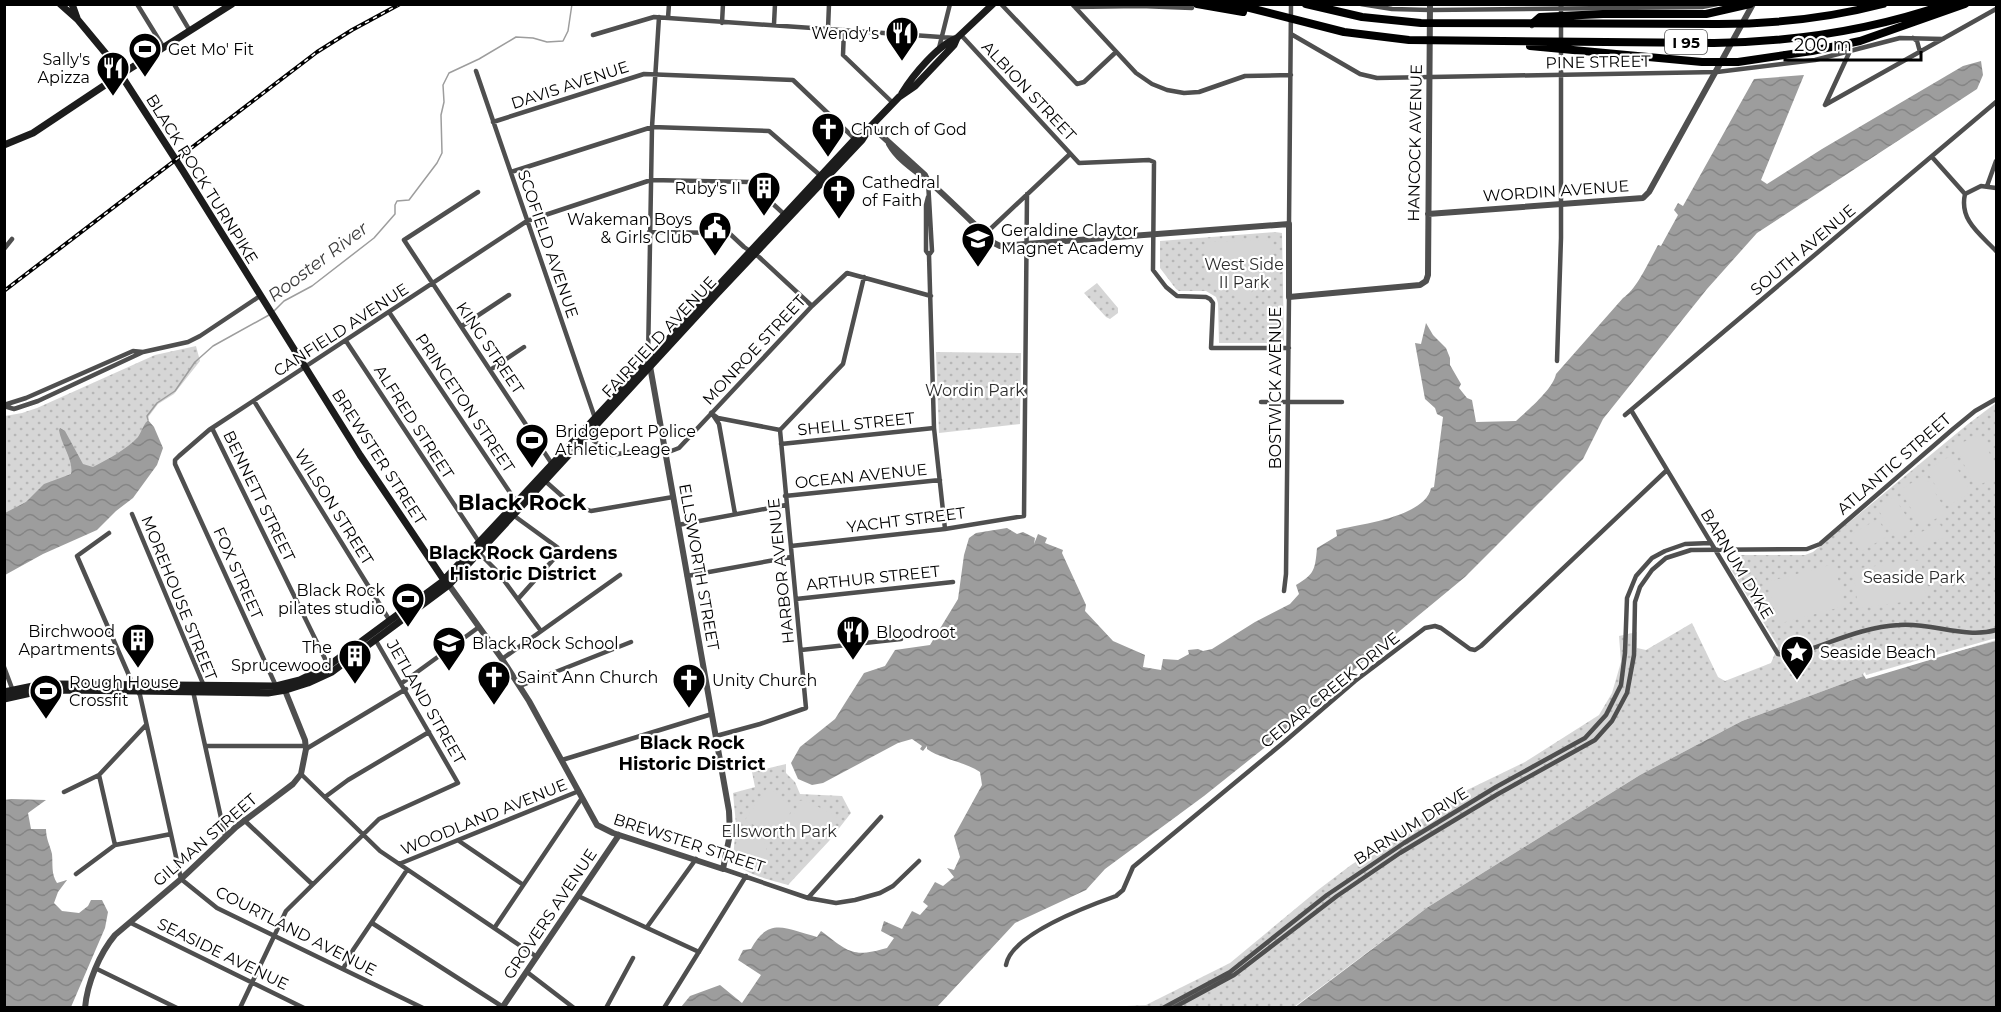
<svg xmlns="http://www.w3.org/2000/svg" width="2001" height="1012" viewBox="0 0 2001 1012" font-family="Montserrat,sans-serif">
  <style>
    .park { fill: url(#park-dots) }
    .pitch { fill: #d6d6d6 }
    .water { fill: url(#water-waves) }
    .pier { fill: #fff }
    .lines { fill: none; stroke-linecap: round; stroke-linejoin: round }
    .stream { stroke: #9d9d9d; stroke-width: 1.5 }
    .minor { stroke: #4f4f4f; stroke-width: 4.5 }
    .tertiary { stroke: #4f4f4f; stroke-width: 6 }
    .secondary { stroke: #1c1c1c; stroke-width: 7 }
    .motorway { stroke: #000; stroke-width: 8 }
    .rail-casing { stroke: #000; stroke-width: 4 }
    .rail { stroke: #fff; stroke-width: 1.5; stroke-dasharray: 4.5; stroke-linecap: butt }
    .labels { text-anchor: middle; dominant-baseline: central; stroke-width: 4.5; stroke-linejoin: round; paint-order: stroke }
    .shield { fill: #fff; stroke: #4c4c4c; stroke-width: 1.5 }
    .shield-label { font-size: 15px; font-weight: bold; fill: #000 }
    .poi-label { font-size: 16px; fill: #000; stroke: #fff; text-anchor: start }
    .street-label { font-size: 16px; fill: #000; stroke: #fff }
    .park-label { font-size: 16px; fill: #2d2d2d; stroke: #fff }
    .water-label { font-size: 18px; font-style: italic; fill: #3e3e3e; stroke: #fff }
    .neighbourhood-label { font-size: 18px; font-weight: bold; fill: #000; stroke: #fff }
    .district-label { font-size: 22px; font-weight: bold; fill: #000; stroke: #fff }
  </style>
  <defs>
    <pattern id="park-dots" width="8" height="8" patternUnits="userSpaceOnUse" patternTransform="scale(1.5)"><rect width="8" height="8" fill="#d6d6d6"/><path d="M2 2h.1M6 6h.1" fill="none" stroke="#b6b6b6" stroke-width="1.8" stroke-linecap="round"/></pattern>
    <pattern id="water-waves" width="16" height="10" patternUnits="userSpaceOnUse" patternTransform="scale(1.5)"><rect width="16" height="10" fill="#9d9d9d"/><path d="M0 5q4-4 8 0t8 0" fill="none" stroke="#858585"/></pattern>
  </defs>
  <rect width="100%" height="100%" fill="#fff"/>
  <!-- park -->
  <path class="park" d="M 1275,232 L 1282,233 L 1284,340 L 1281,343 L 1219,343 L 1218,303 L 1216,297 L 1206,291 L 1179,291 L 1176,289 L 1160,268 L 1160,241 Z
    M 1097,283 L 1118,308 L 1118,313 L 1110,319 L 1106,317 L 1084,293 Z
    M 196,346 L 200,361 L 174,394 L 158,404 L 149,416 L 144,428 L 144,441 L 5,534 L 5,416 L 22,413 L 37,408 L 155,355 Z
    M 936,352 L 1021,353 L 1020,424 L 939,433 Z
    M 1996,403 L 1996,641 L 1866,675 L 1742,721 L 1640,775 L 1428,907 L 1294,1007 L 1087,1008 L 1146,1005 L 1230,963 L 1318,890 L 1351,865 L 1461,793 L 1525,762 L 1599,715 L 1612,693 L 1621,662 L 1619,636 L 1637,632 L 1637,648 L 1646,650 L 1692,623 L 1718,677 L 1725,681 L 1771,663 L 1778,646 L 1730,568 L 1731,561 L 1738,555 L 1805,555 L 1813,552 L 1968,424 Z
    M 786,764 L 786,773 L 795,782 L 800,794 L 842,796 L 851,813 L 829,841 L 788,885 C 772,880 739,874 733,858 L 736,825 L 733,793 L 755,787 L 752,772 Z"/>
  <!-- pitch -->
  <path class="pitch" d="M 1272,240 L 1274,280 L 1252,281 L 1255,285 L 1247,301 L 1243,300 L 1226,288 L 1229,281 L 1206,282 L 1205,242 Z
    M 1980,434 L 1996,466 L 1996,477 L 1975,487 L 1955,446 Z
    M 1950,456 L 1971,492 L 1948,506 L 1926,470 Z
    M 1924,475 L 1947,512 L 1922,527 L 1900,490 Z
    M 1894,497 L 1914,528 L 1897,539 L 1877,508 Z
    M 1878,519 L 1888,536 L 1860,552 L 1850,535 Z
    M 1940,524 L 1946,537 L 1919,548 L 1914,535 Z
    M 1921,560 L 1926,599 L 1858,608 L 1853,569 Z
    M 1834,564 L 1845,606 L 1778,624 L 1767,582 Z
    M 767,788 L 770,788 L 790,806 L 791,810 C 785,833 762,832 745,820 Z
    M 804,800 L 837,816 C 826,836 810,850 787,836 L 799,801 Z
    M 741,834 L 758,838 L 766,845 L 767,857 L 764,862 L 739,859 L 737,857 L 736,844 Z"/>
  <!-- water -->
  <path class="water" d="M 1981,61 L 1983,75 L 1977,89 L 1757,233 L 1707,289 L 1603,419 L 1583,459 L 1465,577 L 1373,653 L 1278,737 L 1204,796 L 1105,869 L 1086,890 L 1015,923 L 937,1007 L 681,1007 L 690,996 L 720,985 L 742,1003 L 761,975 L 738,960 L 743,950 L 751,949 C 769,916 786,929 817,937 L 821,931 C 849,952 852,958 887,948 L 894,938 L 881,931 L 884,921 L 902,929 L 912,911 L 920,915 L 928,906 L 923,902 L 935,882 L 943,886 L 954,877 L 947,868 L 954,870 L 960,857 L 954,836 L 982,785 L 980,772 C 963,761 943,760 927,749 L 927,746 L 923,751 L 920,749 L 922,746 L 912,739 L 898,743 L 823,783 L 812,785 L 798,779 L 791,763 L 800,747 L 835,719 L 864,673 L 885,666 L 895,650 L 930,645 L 958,599 L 964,555 L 969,538 L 976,533 L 1007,528 L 1017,534 L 1023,532 L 1035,538 L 1034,544 L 1038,534 L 1047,538 L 1045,543 L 1063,550 L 1062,553 L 1086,605 L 1085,611 L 1113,641 L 1145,655 L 1143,667 L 1161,670 L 1163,659 L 1178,660 L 1189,654 L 1188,650 L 1198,649 L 1203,651 L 1212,649 L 1255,622 L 1290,604 L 1299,594 L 1296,585 C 1315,574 1315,569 1317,548 L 1337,536 L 1336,530 C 1361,524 1425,517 1431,488 L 1434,487 L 1443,417 L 1437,414 L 1435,408 L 1425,399 L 1415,343 L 1421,344 L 1426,323 L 1433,335 L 1446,348 L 1450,358 L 1450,365 L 1461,384 L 1459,388 L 1467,398 L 1472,400 L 1476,422 L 1516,421 C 1528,410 1553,389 1556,374 L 1623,298 C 1637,289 1649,261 1658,245 L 1661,246 L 1678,215 L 1674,210 L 1678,203 L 1683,206 L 1754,79 L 1804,75 L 1761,180 L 1767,184 L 1822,149 L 1963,66 Z
    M 148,420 L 154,427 L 163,448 L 157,465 L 133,498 L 116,511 L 97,530 L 43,554 L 5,575 L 5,513 L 26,502 L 44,484 L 71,474 C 74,460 61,445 59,430 L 60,428 L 65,431 L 83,464 L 93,467 C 108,459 126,450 138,437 C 142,431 143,425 148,420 Z
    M 1996,641 L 1996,1007 L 1294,1008 L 1428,907 L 1640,775 L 1742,721 L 1866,675 Z
    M 11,799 L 46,800 L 28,813 L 31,829 L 46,829 C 46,839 50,845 52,854 C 53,864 51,874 57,883 L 67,880 L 58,892 L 54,903 L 62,911 L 79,913 L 88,906 L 91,900 L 102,900 L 108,912 L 105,928 L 71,1007 L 5,1007 L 4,800 Z"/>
  <!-- pier -->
  <path class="pier" d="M 1996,638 L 1996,640 L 1873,677 L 1866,679 L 1863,674 L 1865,672 L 1866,675 Z"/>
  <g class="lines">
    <!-- stream -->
    <path class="stream" d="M 273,312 L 284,301 L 312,286 L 374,238 L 395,214 L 395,205 L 397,201 L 409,200 L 437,163 L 442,153 L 441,115 L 444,102 L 443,85 L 449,73 L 479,59 L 516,37 L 533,38 L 547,42 L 563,41 L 568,31 L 572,4
      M 148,420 L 147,416 L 157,403 L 175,391 L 195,362 L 213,346 L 269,315"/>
    <!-- minor -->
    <path class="minor" d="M 137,4 L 164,48
      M 174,4 L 190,31
      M 1001,4 L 1077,84 L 1084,82 L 1116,52
      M 1072,4 L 1136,73 L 1152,84 L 1167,90 L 1184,93 L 1199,92 L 1245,76 L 1291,75
      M 1361,4 L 1392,9 L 1430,10 L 1702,7 L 1717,4
      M 1075,7 L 1140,6 L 1192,8
      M 668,18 L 669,4
      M 722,23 L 723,4
      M 774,24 L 775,4
      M 828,29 L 829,4
      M 844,30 L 843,55 L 893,103
      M 1291,34 L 1360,74 L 1377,78 L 1717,72 L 1815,60 L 1900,38 L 1943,39
      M 593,35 L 654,17 L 955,38
      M 961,35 L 1079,163 L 1149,160 L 1154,162 L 1153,270 L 1166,287 L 1177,296 L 1206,297 L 1210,299 L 1213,303 L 1211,348 L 1289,348
      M 1913,38 L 1917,41 L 1920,52
      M 939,48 L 950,4
      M 476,71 L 595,418
      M 1825,105 L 1996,9
      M 1825,105 L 1850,51
      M 493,122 L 644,74 L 793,80 L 855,139
      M 1932,157 L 1965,194
      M 511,172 L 652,127 L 769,131 L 821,176
      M 928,181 L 932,251 L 929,255
      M 1987,186 L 1996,161
      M 478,192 L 404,240 L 552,464
      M 1965,194 C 1959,220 1980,234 1996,251
      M 1965,194 L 1981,186 L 1996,188
      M 928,197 L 926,205 L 926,251 L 929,255 L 934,428 L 945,529
      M 1289,224 L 1291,4
      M 649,232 L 729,233 L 744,247 L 759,257 L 812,306
      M 985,234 L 1070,154
      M 4,249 L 12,239
      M 389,312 L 517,503
      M 462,326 L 509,295
      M 346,341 L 479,542
      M 648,360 L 652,127 L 659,17
      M 1557,361 L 1561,238 L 1561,4
      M 490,370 L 524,347
      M 254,401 L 390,621
      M 1261,402 L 1342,402
      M 4,405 L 26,398 L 133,351 L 143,352
      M 4,406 L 14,409 L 38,401 L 143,352 L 188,342 L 200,336 L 260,296
      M 1631,410 L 1778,654 L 1788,656 C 1825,646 1860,627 1899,625 C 1931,622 1965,639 1996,630
      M 711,413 L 718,418 L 780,430 L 843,364 L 864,277
      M 713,415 L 719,424 L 735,514
      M 1625,415 L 1996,102
      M 212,428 L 329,667
      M 585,434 L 612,455 L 665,446
      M 781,444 L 934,428
      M 666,453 L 679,448 L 812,306 L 847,273 L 931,296
      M 544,480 L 571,504 L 591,511 L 673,497
      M 785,496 L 940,480
      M 132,514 L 204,686
      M 513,515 L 557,547 L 560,552 L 518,599
      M 678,525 L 786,505
      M 109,533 L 77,556 L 131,680 L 140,695 L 181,879 L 217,908 L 423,1008
      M 791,546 L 945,529 L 1024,516 L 1027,194
      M 477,551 L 497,571 L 541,631
      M 687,576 L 791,557
      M 1284,591 L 1286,574 L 1289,297
      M 796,599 L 953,582
      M 801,650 L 901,639
      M 502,659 L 620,575
      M 4,667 L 13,691
      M 402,683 L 479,627
      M 276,686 L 175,464 L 175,460 L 179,456 L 209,430 L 527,221 L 651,180 L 749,182 L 785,215
      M 520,686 L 631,642
      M 193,691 L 225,836
      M 716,736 L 760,724 L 806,708 L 780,430
      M 206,746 L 305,746
      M 306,749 L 406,689
      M 562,760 L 712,714
      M 301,774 L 380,851 L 537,957
      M 99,775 L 115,845
      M 64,792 L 99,775 L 146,725
      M 325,797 L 348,780 L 429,732
      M 244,820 L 312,884
      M 459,841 L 522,884
      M 399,864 L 579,791
      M 723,869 L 808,898 L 836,903 L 855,900 L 880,893 L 893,886 L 919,861
      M 76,874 L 115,845 L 171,834
      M 578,896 L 699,952
      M 808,898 L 881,817
      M 131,923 L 304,1008
      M 372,923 L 503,1007
      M 495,927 L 582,798
      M 647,927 L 696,859
      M 1006,965 C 1011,934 1088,906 1116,896 L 1123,890 L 1133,867 L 1283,743 L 1355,681 L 1425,628 L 1435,626 L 1441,628 L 1470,649 L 1475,650 L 1481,646 L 1667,470
      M 97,969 L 177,1008
      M 343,969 L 353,950 L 407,870
      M 527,972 L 574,1008
      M 240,1008 L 286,911 L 379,819 L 458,783 L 375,639
      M 606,1008 L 633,958
      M 664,1008 L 746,876
      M 1163,1008 L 1230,972 L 1327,895 L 1404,843 L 1496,787 L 1585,738 L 1606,715 L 1621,685 L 1625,653 L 1627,598 L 1636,576 L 1652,558 L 1665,551 L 1685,544 L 1710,543
      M 1173,1008 L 1234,975 L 1337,896 L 1400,853 L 1498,794 L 1595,740 L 1612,721 L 1627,693 L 1634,655 L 1635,602 L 1640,587 L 1652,570 L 1666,558 L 1691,550 L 1807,549 L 1820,544 L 1953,429 L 1975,411 L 1996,399"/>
    <!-- tertiary -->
    <path class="tertiary" d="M 871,126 L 925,175 L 928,181
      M 889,144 C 899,162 918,172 933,185 C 954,204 974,224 994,243 L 1000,246 L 1289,224 L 1289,297 L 1420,285 L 1426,281 L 1428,275 L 1430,4
      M 1428,214 L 1643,198 L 1649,192 L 1753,4
      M 449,585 L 502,659 L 529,701 L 597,825 L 613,833 L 723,869 L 730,834 L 729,811 L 650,366
      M 85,1008 C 87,983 100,953 115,935 L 181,879 L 236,827 L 293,784 L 301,774 L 306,749 L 305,740 L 284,688
      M 502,1008 L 619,835"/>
    <!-- secondary -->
    <path class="secondary" d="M 60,4 L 78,20 L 112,61 L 183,171 L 360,455 L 446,583
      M 72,4 L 77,18
      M 902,93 C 913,75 938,45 957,38 L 993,4
      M 4,145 L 33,133 L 120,75 L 232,4
      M 4,692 L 33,686 L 57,684 L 276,686 L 300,680 L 328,666 L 443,581 L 855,139 L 866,130
      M 4,699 L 31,693 L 66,690 L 268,693 L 286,690 L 308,683 L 332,672 L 449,585 L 717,294 L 862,140 L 871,126 L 899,97 L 915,86 L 954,45 L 957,38"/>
    <!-- motorway -->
    <path class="motorway" d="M 1197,4 L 1243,12
      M 1234,4 L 1344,32 L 1409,40 L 1714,43 C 1793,42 1872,30 1947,4
      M 1306,4 L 1362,17 L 1421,23 L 1718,24 C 1774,24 1829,18 1883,4
      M 1532,24 L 1540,17 L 1603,14 L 1706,14 L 1750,4
      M 1530,46 L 1702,62 L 1738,62 L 1812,51 L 1860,41 L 1965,4"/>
    <!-- rail casing -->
    <g class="rail-casing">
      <path id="rail" d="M 4,291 L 317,52 L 352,30 L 400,4"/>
    </g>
    <!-- rail -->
    <use href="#rail" class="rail"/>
  </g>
  <!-- icons -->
  <defs>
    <g id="restaurant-pin" transform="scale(1.725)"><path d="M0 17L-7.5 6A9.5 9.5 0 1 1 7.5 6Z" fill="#000" stroke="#fff"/><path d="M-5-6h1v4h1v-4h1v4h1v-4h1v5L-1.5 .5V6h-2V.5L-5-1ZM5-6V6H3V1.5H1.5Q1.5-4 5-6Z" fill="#fff"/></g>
    <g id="stadium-pin" transform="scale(1.725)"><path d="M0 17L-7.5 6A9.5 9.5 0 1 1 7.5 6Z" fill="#000" stroke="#fff"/><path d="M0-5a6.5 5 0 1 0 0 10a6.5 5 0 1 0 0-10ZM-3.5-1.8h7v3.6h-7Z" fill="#fff"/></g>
    <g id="church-pin" transform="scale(1.725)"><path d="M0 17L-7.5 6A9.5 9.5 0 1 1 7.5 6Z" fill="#000" stroke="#fff"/><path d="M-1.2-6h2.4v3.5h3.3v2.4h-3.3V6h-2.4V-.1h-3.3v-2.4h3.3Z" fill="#fff"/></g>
    <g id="building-pin" transform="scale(1.725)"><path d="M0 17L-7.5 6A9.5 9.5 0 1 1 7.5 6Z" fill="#000" stroke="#fff"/><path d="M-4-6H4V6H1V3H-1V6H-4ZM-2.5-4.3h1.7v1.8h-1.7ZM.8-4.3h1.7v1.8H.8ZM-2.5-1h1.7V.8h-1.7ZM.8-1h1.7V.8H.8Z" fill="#fff"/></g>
    <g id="civic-pin" transform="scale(1.725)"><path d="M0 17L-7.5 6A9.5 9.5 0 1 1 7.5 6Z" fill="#000" stroke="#fff"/><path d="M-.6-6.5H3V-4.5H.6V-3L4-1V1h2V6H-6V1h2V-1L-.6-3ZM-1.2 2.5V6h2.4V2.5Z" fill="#fff"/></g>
    <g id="school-pin" transform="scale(1.725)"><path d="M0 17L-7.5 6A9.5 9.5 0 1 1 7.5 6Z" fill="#000" stroke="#fff"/><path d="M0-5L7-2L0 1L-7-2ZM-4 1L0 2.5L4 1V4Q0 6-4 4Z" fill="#fff"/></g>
    <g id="sight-pin" transform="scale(1.725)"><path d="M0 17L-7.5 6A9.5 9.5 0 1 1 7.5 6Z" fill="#000" stroke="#fff"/><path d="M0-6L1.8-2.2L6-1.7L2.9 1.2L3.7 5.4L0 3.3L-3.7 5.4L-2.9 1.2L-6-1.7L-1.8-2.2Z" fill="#fff"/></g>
  </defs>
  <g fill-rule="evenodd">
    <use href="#restaurant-pin" x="902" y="33"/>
    <use href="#stadium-pin" x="145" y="49"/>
    <use href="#restaurant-pin" x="113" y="68"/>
    <use href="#church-pin" x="828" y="129"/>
    <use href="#building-pin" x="764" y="188"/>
    <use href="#church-pin" x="839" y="191"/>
    <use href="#civic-pin" x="715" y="228"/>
    <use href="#school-pin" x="978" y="239"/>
    <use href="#stadium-pin" x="532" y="440"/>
    <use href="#stadium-pin" x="408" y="599"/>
    <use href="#restaurant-pin" x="853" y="632"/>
    <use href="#building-pin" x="138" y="640"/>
    <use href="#school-pin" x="449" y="643"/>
    <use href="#sight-pin" x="1797" y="652"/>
    <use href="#building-pin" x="355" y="656"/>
    <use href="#church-pin" x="494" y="677"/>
    <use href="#church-pin" x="689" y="680"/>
    <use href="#stadium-pin" x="46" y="691"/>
  </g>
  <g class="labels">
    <!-- shield labels -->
    <rect class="shield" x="1665" y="30" width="42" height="24" rx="4.5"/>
    <g class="shield-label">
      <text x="1686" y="42">I 95</text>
    </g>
    <!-- poi labels -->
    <g class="poi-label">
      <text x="879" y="33" text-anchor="end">Wendy's</text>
      <text x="168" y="49">Get Mo' Fit</text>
      <text x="90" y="59" text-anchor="end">Sally's<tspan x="90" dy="18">Apizza</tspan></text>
      <text x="851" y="129">Church of God</text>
      <text x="862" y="182">Cathedral<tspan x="862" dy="18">of Faith</tspan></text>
      <text x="741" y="188" text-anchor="end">Ruby's II</text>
      <text x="692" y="219" text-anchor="end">Wakeman Boys<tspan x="692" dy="18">&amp; Girls Club</tspan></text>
      <text x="1001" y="230">Geraldine Claytor<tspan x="1001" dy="18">Magnet Academy</tspan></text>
      <text x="555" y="431">Bridgeport Police<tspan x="555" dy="18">Athletic Leage</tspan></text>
      <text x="385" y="590" text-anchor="end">Black Rock<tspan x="385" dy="18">pilates studio</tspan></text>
      <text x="115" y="631" text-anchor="end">Birchwood<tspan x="115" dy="18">Apartments</tspan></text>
      <text x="876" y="632">Bloodroot</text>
      <text x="472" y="643">Black Rock School</text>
      <text x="332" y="647" text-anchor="end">The<tspan x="332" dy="18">Sprucewood</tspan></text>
      <text x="1820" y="652">Seaside Beach</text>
      <text x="517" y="677">Saint Ann Church</text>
      <text x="712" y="680">Unity Church</text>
      <text x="69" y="682">Rough House<tspan x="69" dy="18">Crossfit</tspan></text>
    </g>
    <!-- street labels -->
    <g class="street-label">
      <text transform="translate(1598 62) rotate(-1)">PINE STREET</text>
      <text transform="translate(570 85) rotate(-18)">DAVIS AVENUE</text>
      <text transform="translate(1029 91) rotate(47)">ALBION STREET</text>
      <text transform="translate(1415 143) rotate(-89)">HANCOCK AVENUE</text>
      <text transform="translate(202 179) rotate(58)">BLACK ROCK TURNPIKE</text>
      <text transform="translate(1556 191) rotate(-4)">WORDIN AVENUE</text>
      <text transform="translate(548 244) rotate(71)">SCOFIELD AVENUE</text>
      <text transform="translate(1803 250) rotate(-40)">SOUTH AVENUE</text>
      <text transform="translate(341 330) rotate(-33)">CANFIELD AVENUE</text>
      <text transform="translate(659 337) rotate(-47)">FAIRFIELD AVENUE</text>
      <text transform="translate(490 348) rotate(56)">KING STREET</text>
      <text transform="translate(754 350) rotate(-47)">MONROE STREET</text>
      <text transform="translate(1275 388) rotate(-90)">BOSTWICK AVENUE</text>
      <text transform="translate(465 403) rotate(56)">PRINCETON STREET</text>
      <text transform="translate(414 422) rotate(57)">ALFRED STREET</text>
      <text transform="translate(856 424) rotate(-6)">SHELL STREET</text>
      <text transform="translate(379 457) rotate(57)">BREWSTER STREET</text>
      <text transform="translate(1894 464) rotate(-41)">ATLANTIC STREET</text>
      <text transform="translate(861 476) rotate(-6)">OCEAN AVENUE</text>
      <text transform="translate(259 496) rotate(64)">BENNETT STREET</text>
      <text transform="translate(334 507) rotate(58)">WILSON STREET</text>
      <text transform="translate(906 520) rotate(-7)">YACHT STREET</text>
      <text transform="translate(1737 564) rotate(59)">BARNUM DYKE</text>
      <text transform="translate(699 567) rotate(80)">ELLSWORTH STREET</text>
      <text transform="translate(781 571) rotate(-96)">HARBOR AVENUE</text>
      <text transform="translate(238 573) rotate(66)">FOX STREET</text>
      <text transform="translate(873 578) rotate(-6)">ARTHUR STREET</text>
      <text transform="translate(179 598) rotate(68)">MOREHOUSE STREET</text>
      <text transform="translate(1330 690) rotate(-39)">CEDAR CREEK DRIVE</text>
      <text transform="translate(426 702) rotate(60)">JETLAND STREET</text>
      <text transform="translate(484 817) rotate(-22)">WOODLAND AVENUE</text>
      <text transform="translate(1411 826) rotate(-32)">BARNUM DRIVE</text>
      <text transform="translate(205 840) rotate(-41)">GILMAN STREET</text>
      <text transform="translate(689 843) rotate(18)">BREWSTER STREET</text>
      <text transform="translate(550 914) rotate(-56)">GROVERS AVENUE</text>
      <text transform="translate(296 931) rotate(27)">COURTLAND AVENUE</text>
      <text transform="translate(223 954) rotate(26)">SEASIDE AVENUE</text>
    </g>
    <!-- park labels -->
    <g class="park-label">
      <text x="1244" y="264">West Side<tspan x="1244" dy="18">II Park</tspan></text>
      <text x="975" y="390">Wordin Park</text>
      <text x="1914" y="577">Seaside Park</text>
      <text x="779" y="831">Ellsworth Park</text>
    </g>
    <!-- water labels -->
    <g class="water-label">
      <text transform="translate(318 262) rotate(-37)">Rooster River</text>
    </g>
    <!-- neighbourhood labels -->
    <g class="neighbourhood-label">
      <text x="523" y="553">Black Rock Gardens<tspan x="523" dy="21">Historic District</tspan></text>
      <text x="692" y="743">Black Rock<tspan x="692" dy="21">Historic District</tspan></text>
    </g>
    <!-- district labels -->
    <g class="district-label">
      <text x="522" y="502">Black Rock</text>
    </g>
  </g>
  <!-- border -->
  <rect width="2001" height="1012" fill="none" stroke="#000000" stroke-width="12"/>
  <!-- scale -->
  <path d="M1785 51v9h136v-9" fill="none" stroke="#000000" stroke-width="3"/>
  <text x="1794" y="51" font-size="18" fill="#000000" stroke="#ffffff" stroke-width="4.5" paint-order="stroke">200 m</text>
</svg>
